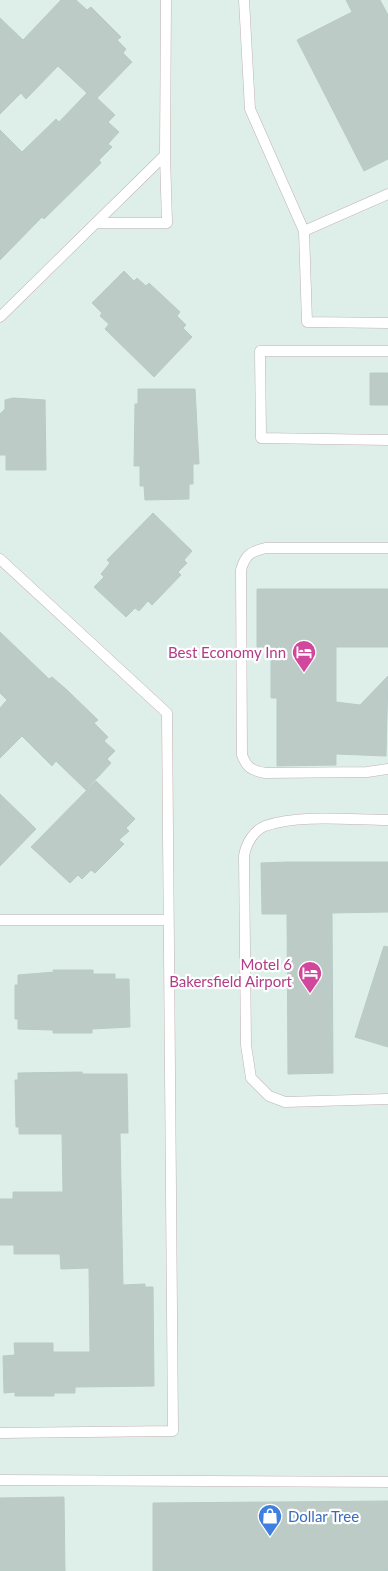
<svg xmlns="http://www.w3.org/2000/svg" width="388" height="1571" viewBox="0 0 388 1571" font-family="Lato,sans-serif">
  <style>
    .building { fill: #bdcbc6; stroke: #b7cbc6 }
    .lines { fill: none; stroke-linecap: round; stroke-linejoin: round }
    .lane-casing { stroke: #c1b2b2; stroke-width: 11 }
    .lane { stroke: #fff; stroke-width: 10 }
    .labels { text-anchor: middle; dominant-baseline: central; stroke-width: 4.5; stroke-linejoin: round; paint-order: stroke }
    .hotel-label { font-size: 15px; fill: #b23c85; stroke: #fff; text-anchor: end }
    .shop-label { font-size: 15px; fill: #366cbe; stroke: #fff; text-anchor: start }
  </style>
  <rect width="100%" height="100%" fill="#deefe9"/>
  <!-- building -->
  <path class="building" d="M 61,0 L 76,0 L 87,10 L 91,7 L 121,37 L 117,40 L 126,49 L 123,53 L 132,62 L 97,98 L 115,115 L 108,122 L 119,132 L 108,144 L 112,147 L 99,160 L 101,163 L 44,219 L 42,217 L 0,260 L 0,130 L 22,152 L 56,119 L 59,122 L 87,93 L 58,66 L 26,99 L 21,93 L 0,114 L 0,18 L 23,40 Z
    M 346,0 L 380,0 L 388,15 L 388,159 L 364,171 L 297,40 L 352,12 Z
    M 124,271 L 134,281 L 137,278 L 146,286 L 149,283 L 180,312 L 177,316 L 186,325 L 183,328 L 192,337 L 154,377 L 105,329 L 109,324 L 100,316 L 102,313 L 92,303 Z
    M 370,373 L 388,373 L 388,405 L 370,405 Z
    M 138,389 L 195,389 L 199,464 L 193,464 L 193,484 L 189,484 L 189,499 L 145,500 L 144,486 L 140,486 L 140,466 L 134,466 L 135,404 L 138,404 Z
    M 13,398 L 45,400 L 46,470 L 6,470 L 6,455 L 0,455 L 0,414 L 5,409 L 5,400 Z
    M 153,513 L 192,551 L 184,560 L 187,563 L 178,572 L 181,575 L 152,605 L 148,601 L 139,611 L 135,608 L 126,617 L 94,587 L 104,577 L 101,574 L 110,563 L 107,560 Z
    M 257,589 L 388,589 L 388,647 L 336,647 L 336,702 L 360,705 L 388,676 L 386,756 L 336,754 L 336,765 L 277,766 L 277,698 L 271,698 L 271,647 L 257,647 Z
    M 0,632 L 49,679 L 52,677 L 67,690 L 98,720 L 94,723 L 108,737 L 104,741 L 115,751 L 107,759 L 111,763 L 86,790 L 56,761 L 52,766 L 22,736 L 0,758 L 0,708 L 7,700 L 0,693 Z
    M 96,781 L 135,819 L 126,828 L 129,831 L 119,840 L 124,844 L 95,873 L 91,870 L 82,879 L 78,875 L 70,883 L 31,847 Z
    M 0,794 L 36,829 L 0,866 Z
    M 287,862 L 388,862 L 388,912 L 332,913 L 333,1073 L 288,1074 L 287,914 L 262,914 L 261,863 Z
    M 384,946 L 388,947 L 388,1047 L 355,1037 Z
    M 53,970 L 93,970 L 93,974 L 115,974 L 115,979 L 129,979 L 130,1027 L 92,1029 L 92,1033 L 53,1033 L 53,1030 L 18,1029 L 18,1019 L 15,1019 L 15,985 L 18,985 L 18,975 L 54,972 Z
    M 82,1072 L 82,1074 L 127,1074 L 128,1133 L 120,1133 L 123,1285 L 145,1284 L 145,1287 L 153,1287 L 154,1386 L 75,1387 L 75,1393 L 54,1393 L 54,1396 L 15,1396 L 15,1392 L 4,1393 L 3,1356 L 15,1355 L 14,1343 L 53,1343 L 53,1352 L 90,1352 L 89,1268 L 61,1269 L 60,1254 L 14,1254 L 14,1245 L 0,1245 L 0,1199 L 13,1199 L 13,1192 L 63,1192 L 62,1134 L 19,1134 L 19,1127 L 16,1127 L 15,1080 L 18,1080 L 18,1073 Z
    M 64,1497 L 65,1571 L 0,1571 L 0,1498 Z
    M 388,1501 L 388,1571 L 153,1571 L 153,1503 Z"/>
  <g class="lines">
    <!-- lane casing -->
    <g class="lane-casing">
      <path id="lane" d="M 244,0 L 250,109 L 304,231 L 388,194
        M 96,223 L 167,223 L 165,155
        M 304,231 L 307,322 L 388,323
        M 0,317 L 165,155 L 166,0
        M 388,351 L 260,351 L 261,438 L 388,440
        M 388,548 L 266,548 C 251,551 245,555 241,570 L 242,755 C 247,768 251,770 265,773 L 367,772 L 388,769
        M 0,559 L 167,713 L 173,1431 L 0,1433
        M 388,820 C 351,820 300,814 265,826 C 253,831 246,844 244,856 L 246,1045 L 251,1078 L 269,1096 L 285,1102 L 388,1099
        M 0,920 L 168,920
        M 0,1480 L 388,1482"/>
    </g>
    <!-- lane -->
    <use href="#lane" class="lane"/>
  </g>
  <!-- icons -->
  <defs>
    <g id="hotel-pin" transform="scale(1.25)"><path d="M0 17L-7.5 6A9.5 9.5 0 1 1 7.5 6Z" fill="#d1479c" stroke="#fff"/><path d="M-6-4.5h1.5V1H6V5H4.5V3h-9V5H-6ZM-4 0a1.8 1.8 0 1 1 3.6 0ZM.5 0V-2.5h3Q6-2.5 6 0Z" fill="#fff"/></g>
    <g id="shop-pin" transform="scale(1.25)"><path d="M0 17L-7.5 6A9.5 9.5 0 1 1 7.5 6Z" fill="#3f7fe0" stroke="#fff"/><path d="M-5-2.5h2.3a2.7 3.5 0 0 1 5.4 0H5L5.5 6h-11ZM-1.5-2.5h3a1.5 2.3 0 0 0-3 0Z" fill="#fff"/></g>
  </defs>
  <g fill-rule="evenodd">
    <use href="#hotel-pin" x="304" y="652"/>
    <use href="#hotel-pin" x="310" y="973"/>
    <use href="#shop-pin" x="270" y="1516"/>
  </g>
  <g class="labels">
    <!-- hotel labels -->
    <g class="hotel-label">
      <text x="286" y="652">Best Economy Inn</text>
      <text x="292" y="964">Motel 6<tspan x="292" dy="17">Bakersfield Airport</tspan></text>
    </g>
    <!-- shop labels -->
    <g class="shop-label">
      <text x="288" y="1516">Dollar Tree</text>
    </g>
  </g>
</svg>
